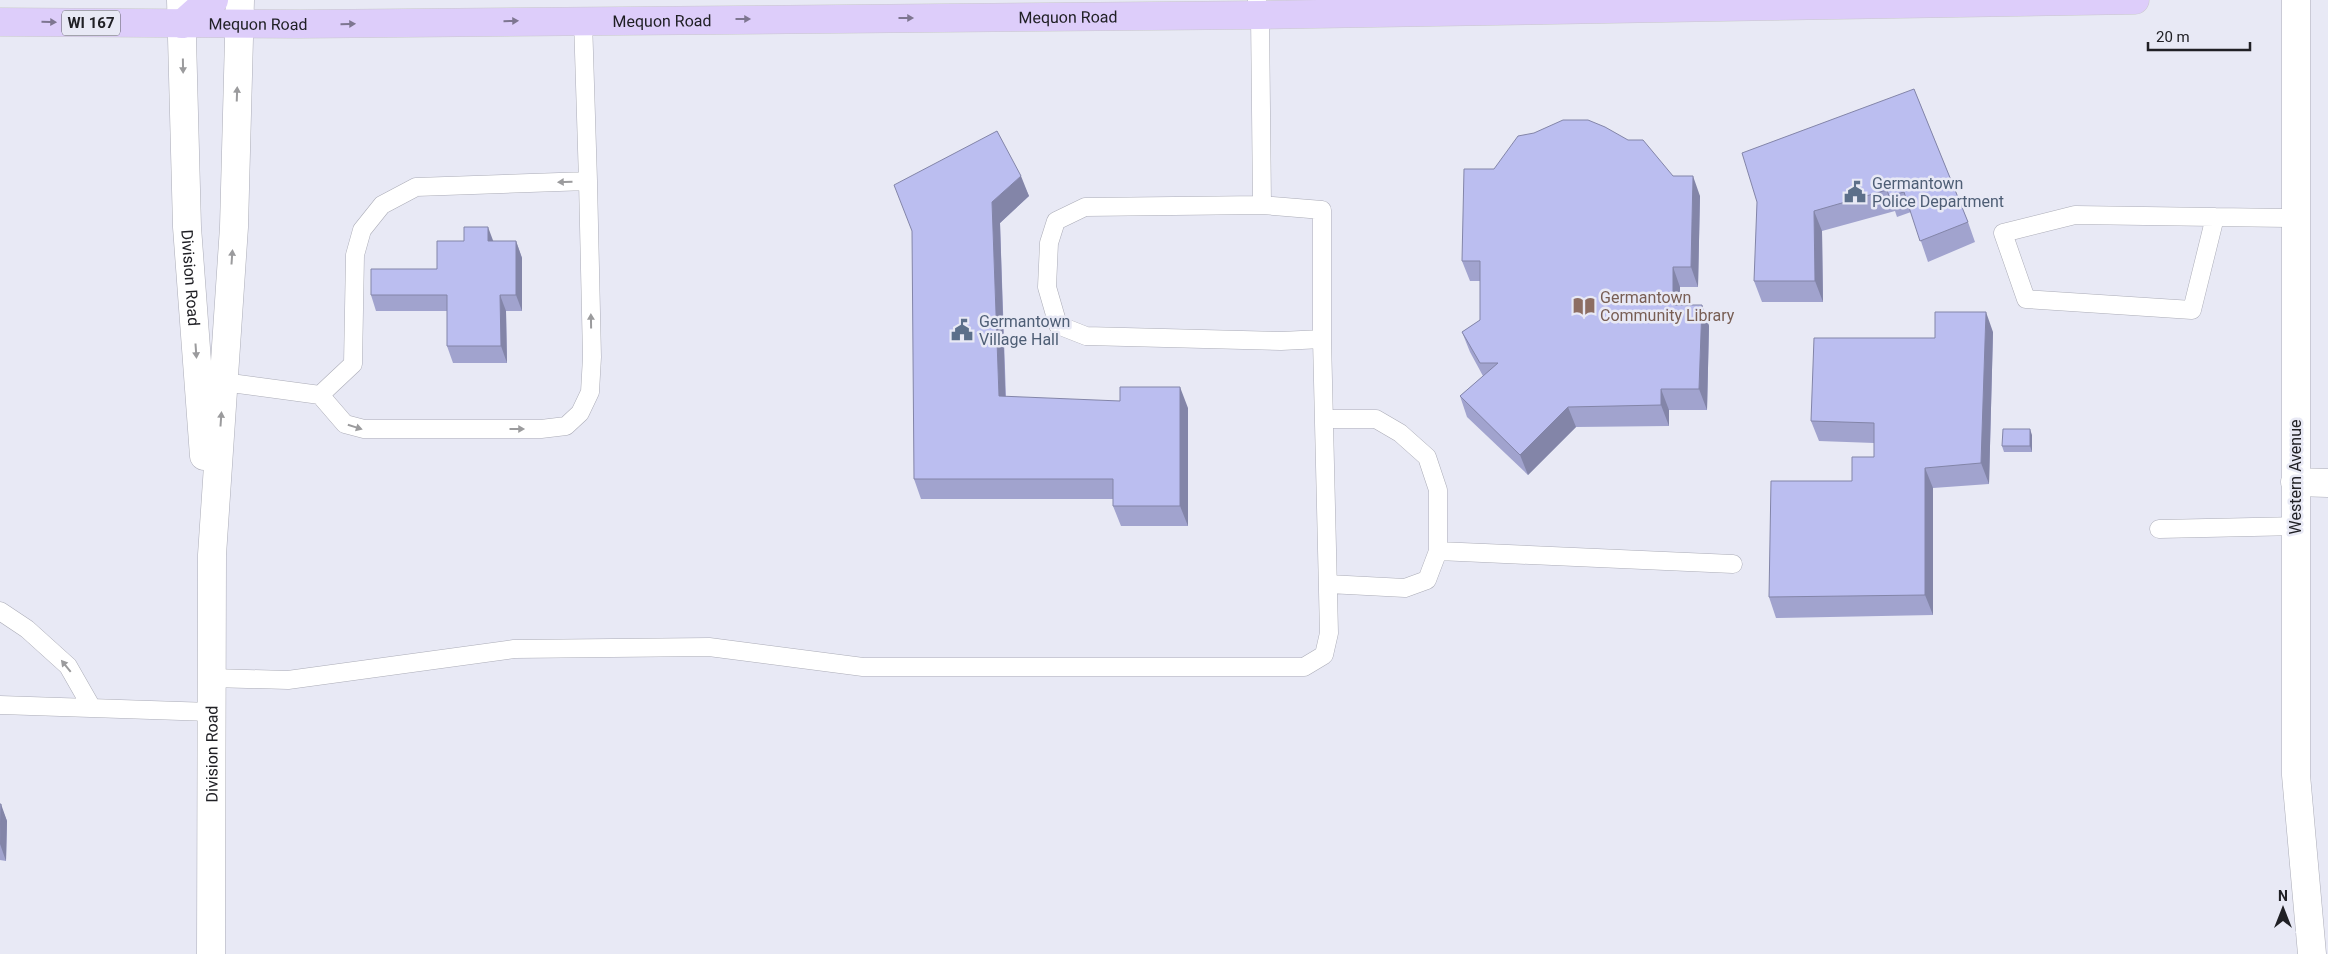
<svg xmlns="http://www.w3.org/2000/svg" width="2328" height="954" viewBox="0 0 2328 954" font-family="Roboto,sans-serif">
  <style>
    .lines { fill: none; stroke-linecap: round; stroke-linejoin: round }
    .lane-casing { stroke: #abacb7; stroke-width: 19 }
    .street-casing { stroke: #abacb7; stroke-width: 29 }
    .secondary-casing { stroke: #abacb7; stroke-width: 29 }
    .primary-casing { stroke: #c9c9cb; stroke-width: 29 }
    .lane { stroke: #fff; stroke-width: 18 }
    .street { stroke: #fff; stroke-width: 28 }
    .secondary { stroke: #fff; stroke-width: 28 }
    .primary { stroke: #ddcdfa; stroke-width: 28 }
    .wall { fill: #a1a3ce }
    .shaded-wall { fill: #8385a8 }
    .building { fill: #bbbef0; stroke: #8385a8 }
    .oneway { fill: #7e7690 }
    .oneway2 { fill: #9b9b9d }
    .labels { text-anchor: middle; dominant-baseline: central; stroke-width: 5; stroke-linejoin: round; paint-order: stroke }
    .shield { fill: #e8e9f5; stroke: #5c5c63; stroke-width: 1 }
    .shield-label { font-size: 15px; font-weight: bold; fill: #202025 }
    .street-label { font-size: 16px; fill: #202025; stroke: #e8e9f5 }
    .service-label { font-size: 16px; fill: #4e5e75; stroke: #e8e9f5; text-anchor: start }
    .education-label { font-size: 16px; fill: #785e54; stroke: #e8e9f5; text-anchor: start }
  </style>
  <rect width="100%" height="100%" fill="#e8e9f5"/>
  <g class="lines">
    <!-- lane casing -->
    <g class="lane-casing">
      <path id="lane" d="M 1257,0 L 1260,15 L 1262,205
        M 583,20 L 588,181
        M 1262,205 L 1322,210 L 1322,339 L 1281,341 L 1086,336 L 1058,325 L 1047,287 L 1049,243 L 1056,221 L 1085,207 Z
        M 2075,215 L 2215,217 L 2192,310 L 2026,299 L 2003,233 Z
        M 2215,217 L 2296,218
        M 223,382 L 320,395 L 345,424 L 364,429 L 541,429 L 566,426 L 580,413 L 590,392 L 592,357 L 588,181 L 416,187 L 382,205 L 362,230 L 355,255 L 353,364 L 320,395
        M 1324,419 L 1376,419 L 1400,433 L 1427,457 L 1438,490 L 1438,551 L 1427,580 L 1405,588 L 1328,584
        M 2159,529 L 2295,526
        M 1438,551 L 1733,564
        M 0,611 L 27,629 L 68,666 L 92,708
        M 211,678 L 288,680 L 514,649 L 709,647 L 863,667 L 1304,667 L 1324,655 L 1329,633 L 1322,339
        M 0,705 L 211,712"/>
    </g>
    <!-- street casing -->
    <g class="street-casing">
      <path id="street" d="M 2296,0 L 2296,775 L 2312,954
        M 2295,482 L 2328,483"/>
    </g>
    <!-- secondary casing -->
    <g class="secondary-casing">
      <g id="secondary">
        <path id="s1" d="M 181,0 L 187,227 L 204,456"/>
        <path id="s2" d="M 211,954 L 212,555 L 234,227 L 240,0"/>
      </g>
    </g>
    <!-- primary casing -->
    <g class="primary-casing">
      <g id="primary">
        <path id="s3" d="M 0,22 L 300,24 L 1260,15 L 2135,0"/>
        <path d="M 182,24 L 203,5 L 214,0"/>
      </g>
    </g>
    <!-- lane -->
    <use href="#lane" class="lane"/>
    <!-- street -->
    <use href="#street" class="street"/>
    <!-- secondary -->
    <use href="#secondary" class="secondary"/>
    <!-- primary -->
    <use href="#primary" class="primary"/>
  </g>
  <!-- wall -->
  <path class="wall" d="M 1914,89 L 1968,222 L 1975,242 L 1928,262 L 1911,212 L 1897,217 L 1895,211 L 1822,231 L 1823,302 L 1762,302 L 1754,281 Z
    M 997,131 L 1029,196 L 1000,223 L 1006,397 L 1188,408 L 1188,526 L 1121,526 L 1113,506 L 1113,499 L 921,499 L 914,479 Z
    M 1673,176 L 1700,196 L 1698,287 L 1680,287 L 1680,305 L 1702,305 L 1709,326 L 1707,410 L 1669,410 L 1669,426 L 1576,427 L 1528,475 L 1467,417 L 1460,396 L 1483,376 L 1470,352 L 1462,332 L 1480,320 L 1480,281 L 1470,281 L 1462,261 Z
    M 493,241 L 516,241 L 522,258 L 522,311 L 506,311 L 507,363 L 453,363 L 447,346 L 447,311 L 376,311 L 371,295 L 437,269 Z
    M 1993,332 L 1989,484 L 1933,488 L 1933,615 L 1776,618 L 1769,597 L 1852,481 L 1874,457 L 1874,443 L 1819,441 L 1811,421 L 1935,338 Z
    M 2032,435 L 2032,452 L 2004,452 L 2002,446 Z
    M 0,804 L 7,821 L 6,861 L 0,860 Z"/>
  <!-- shaded-wall -->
  <path class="shaded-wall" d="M 1021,176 L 1029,196 L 1000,223 L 1006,417 L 999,396 L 992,202 Z
    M 1693,176 L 1700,196 L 1698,287 L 1691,267 Z
    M 1814,211 L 1822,231 L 1823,302 L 1815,281 Z
    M 488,227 L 494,243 L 488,241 Z
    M 516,241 L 522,258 L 522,311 L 516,295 Z
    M 1673,267 L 1680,287 L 1680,326 L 1673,305 Z
    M 500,295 L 506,311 L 507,363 L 501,346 Z
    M 1702,305 L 1709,326 L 1707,410 L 1699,389 Z
    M 1986,312 L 1993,332 L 1989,484 L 1981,463 Z
    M 1180,387 L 1188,408 L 1188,526 L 1180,506 Z
    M 1661,389 L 1669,410 L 1669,426 L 1661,405 Z
    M 1568,407 L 1576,427 L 1528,475 L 1520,455 Z
    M 2030,429 L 2032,435 L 2032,452 L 2030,446 Z
    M 1925,468 L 1933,488 L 1933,615 L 1925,595 Z
    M 1,804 L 7,821 L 6,861 L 0,844 Z"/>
  <!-- building -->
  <path class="building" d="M 1914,89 L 1968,222 L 1920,241 L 1904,192 L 1889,196 L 1887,190 L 1814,211 L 1815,281 L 1754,281 L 1757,202 L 1742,153 Z
    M 1563,120 L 1588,120 L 1605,127 L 1628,140 L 1643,140 L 1673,176 L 1693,176 L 1691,267 L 1673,267 L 1673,305 L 1702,305 L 1699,389 L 1661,389 L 1661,405 L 1568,407 L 1520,455 L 1460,396 L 1498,363 L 1480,363 L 1462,332 L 1480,320 L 1480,261 L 1462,261 L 1464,169 L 1494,169 L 1518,136 L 1534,133 Z
    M 997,131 L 1021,176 L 992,202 L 999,396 L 1120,401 L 1120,387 L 1180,387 L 1180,506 L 1113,506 L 1113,479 L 914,479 L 912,231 L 894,185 Z
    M 464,227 L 488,227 L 488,241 L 516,241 L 516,295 L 500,295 L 501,346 L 447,346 L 447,295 L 371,295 L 371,269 L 437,269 L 437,241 L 464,241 Z
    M 1935,312 L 1986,312 L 1981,463 L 1925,468 L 1925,595 L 1769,597 L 1771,481 L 1852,481 L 1852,457 L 1874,457 L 1874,423 L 1811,421 L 1814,338 L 1935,338 Z
    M 2003,429 L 2030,429 L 2030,446 L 2002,446 Z
    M 0,804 L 1,804 L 0,844 Z"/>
  <!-- one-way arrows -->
  <defs><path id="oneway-solid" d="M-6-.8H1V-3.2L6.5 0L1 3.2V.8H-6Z" transform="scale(1.25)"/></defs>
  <g class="oneway">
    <use href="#oneway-solid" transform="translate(906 18)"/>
    <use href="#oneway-solid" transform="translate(743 19)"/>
    <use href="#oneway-solid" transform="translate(511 21) rotate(-1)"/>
    <use href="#oneway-solid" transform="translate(49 22) rotate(1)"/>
    <use href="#oneway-solid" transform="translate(348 24) rotate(-1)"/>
  </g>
  <g class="oneway2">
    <use href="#oneway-solid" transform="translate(183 66) rotate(89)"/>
    <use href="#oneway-solid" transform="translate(237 94) rotate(-88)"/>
    <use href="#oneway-solid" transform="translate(565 182) rotate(178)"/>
    <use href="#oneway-solid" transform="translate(232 257) rotate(-86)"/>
    <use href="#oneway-solid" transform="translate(591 321) rotate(-91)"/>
    <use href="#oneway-solid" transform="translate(196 351) rotate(86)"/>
    <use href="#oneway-solid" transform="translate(221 419) rotate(-86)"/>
    <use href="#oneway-solid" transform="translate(355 427) rotate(17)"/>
    <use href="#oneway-solid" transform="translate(517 429)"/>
    <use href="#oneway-solid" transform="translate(66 666) rotate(-129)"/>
  </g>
  <!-- icons -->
  <defs>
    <g id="civic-bare" transform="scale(1.725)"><path d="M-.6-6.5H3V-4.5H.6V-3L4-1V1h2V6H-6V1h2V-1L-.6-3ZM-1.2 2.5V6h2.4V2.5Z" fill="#5c6f8a" stroke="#e8e9f5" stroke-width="2.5" paint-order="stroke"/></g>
    <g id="library-bare" transform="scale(1.725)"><path d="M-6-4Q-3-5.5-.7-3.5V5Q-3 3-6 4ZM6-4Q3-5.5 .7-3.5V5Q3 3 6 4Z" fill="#8d6e63" stroke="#e8e9f5" stroke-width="2.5" paint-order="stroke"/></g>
  </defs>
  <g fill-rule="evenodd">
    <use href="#civic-bare" x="1855" y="192"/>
    <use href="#library-bare" x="1584" y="306"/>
    <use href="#civic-bare" x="962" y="330"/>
  </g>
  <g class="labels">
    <!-- shield labels -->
    <rect class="shield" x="62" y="10.5" width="58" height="25" rx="4"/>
    <g class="shield-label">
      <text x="91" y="23">WI 167</text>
    </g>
    <!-- street labels -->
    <g class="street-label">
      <text stroke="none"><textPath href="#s3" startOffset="1068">Mequon Road</textPath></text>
      <text stroke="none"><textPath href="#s3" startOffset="662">Mequon Road</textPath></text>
      <text stroke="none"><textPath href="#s3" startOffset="258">Mequon Road</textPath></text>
      <text stroke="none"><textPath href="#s1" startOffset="278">Division Road</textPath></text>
      <text transform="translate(2295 477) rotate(-90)">Western Avenue</text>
      <text stroke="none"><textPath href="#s2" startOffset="200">Division Road</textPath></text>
    </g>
    <!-- service labels -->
    <g class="service-label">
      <text x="1872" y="183">Germantown<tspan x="1872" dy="18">Police Department</tspan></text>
      <text x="979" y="321">Germantown<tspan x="979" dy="18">Village Hall</tspan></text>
    </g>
    <!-- education labels -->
    <g class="education-label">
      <text x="1600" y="297">Germantown<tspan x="1600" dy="18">Community Library</tspan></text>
    </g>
  </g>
  <!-- north arrow -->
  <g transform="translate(2283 909)" stroke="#e8e9f5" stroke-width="4" paint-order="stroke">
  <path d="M0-4L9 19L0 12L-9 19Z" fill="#202025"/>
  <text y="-8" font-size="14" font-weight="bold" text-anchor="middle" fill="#202025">N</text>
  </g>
  <!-- scale -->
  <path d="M2148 42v8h102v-8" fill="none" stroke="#202025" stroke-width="2.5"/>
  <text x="2156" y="42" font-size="15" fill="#202025" stroke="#e8e9f5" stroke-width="4" paint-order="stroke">20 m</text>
</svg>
